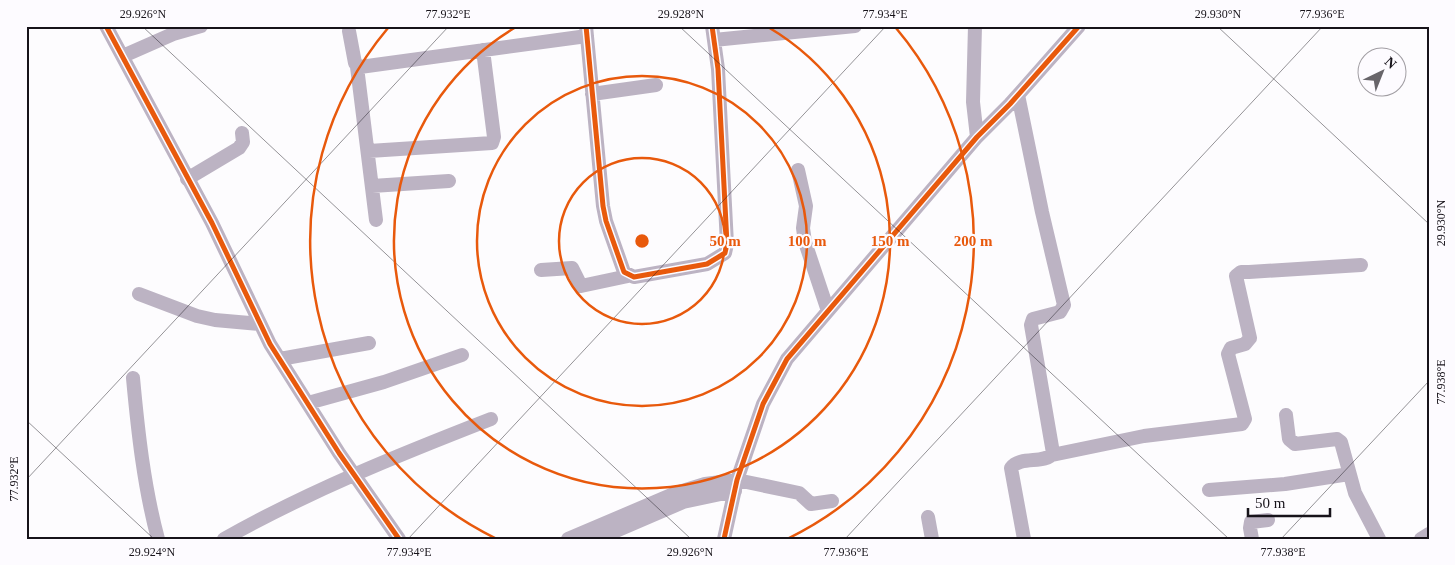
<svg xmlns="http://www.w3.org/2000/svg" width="1455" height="565" viewBox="0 0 1455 565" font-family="Georgia,serif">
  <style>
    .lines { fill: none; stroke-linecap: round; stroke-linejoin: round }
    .minor { stroke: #bcb3c3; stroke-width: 14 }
    .cycleway-casing { stroke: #fdfbff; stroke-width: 8 }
    .cycleway { stroke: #e8590c; stroke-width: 5 }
    .ticks { fill: none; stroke: #17131a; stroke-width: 1; stroke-opacity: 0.45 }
    .ring { fill: none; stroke: #e8590c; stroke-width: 2.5 }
    .centre { fill: #e8590c; stroke: #fdfbff; stroke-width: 2.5 }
    .ring-label { font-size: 15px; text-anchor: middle; font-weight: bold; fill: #e8590c; stroke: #fdfbff; stroke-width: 4.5; stroke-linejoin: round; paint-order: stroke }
    .neatline { fill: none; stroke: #17131a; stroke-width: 2 }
    .ticks-label { font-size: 12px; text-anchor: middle; fill: #17131a }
  </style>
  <rect width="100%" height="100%" fill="#fdfcfe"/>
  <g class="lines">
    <!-- minor -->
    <path class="minor" d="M 106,26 L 212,223 L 270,344 L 339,453 L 399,539
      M 586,26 L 603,206 L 606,221 L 624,272 L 634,277 L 707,264 L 725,253 L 727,244 L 718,69 L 712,26
      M 975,26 L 973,102 L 977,137
      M 349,31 L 355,63 L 360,67 L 587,36
      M 714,40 L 855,26
      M 123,56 L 173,34 L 201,26
      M 357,67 L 376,220
      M 592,94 L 656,85
      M 1018,95 L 1042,212 L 1064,305 L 1060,312 L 1033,319 L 1031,325 L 1053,453 C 1045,465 1021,455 1011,468 L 1024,539
      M 369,151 L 492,143 L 494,137 L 483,50
      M 798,170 L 806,206 L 803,228 L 805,242 L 828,311
      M 187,179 L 239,148 L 243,142 L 242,133
      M 372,186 L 449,181
      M 541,270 L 572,268 L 581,286 L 628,276
      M 139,294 L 197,316 L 215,320 L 260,324
      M 280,359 L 369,343
      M 133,378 C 138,432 144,487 158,539
      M 308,403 L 384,382 L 462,355
      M 1286,415 L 1289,439 L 1295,444 L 1337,439 L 1341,442 L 1355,493 L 1379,539
      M 1052,455 L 1144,436 L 1242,424 L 1245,419 L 1228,354 L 1231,348 L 1245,344 L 1250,338 L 1236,276 L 1241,272 L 1249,272 L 1361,265
      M 1209,490 L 1285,484 L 1349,474
      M 928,517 L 932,539
      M 224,539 C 309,491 401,454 491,419
      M 568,539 L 676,493 L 705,484 L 737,480 L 799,493 L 811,504 L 832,501
      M 597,539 L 683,502 L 735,491
      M 724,539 L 737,480 L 763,404 L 787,359 L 977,137 L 1010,104 L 1079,26
      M 1252,539 L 1250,528 L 1251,522 L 1268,520
      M 1421,539 L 1429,534"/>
    <!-- cycleway casing -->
    <g class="cycleway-casing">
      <path id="cycleway" d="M 106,26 L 212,223 L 270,344 L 339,453 L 399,539
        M 586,26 L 603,206 L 606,221 L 624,272 L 634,277 L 707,264 L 725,253 L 727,244 L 718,69 L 712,26
        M 724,539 L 737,480 L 763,404 L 787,359 L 977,137 L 1010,104 L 1079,26"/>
    </g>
    <!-- cycleway -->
    <use href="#cycleway" class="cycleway"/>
  </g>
  <!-- ticks -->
  <path class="ticks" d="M 142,26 L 691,539M 679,26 L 1229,539M 1217,26 L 1429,224M 26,420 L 154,539M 26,480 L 449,26M 408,539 L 886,26M 845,539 L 1323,26M 1281,539 L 1429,381"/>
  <!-- distance rings -->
  <g class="ring">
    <circle cx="642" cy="241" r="83"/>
    <circle cx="642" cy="241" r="165"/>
    <path d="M768 27A248 248 0 1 1 516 27"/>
    <path d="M497 539A331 331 0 0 1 388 28M896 28A331 331 0 0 1 787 539"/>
  </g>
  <circle cx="642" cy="241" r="8" class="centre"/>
  <g class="ring-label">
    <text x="725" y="246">50 m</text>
    <text x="807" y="246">100 m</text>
    <text x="890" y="246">150 m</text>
    <text x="973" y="246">200 m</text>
  </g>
  <!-- border -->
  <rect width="1455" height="565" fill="none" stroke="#fdfbff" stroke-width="55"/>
  <!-- north arrow -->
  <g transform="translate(1382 72) rotate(43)"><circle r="24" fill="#fdfbff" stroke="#a19ea3"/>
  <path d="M0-4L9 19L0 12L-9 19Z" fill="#68656a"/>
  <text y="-8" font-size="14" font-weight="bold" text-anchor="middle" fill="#17131a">N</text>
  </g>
  <!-- scale -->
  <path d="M1248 508v8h82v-8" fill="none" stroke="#17131a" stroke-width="2.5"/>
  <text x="1255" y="508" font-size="15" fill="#17131a" stroke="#fdfbff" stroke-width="4" paint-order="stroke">50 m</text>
  <rect x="28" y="28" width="1400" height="510" class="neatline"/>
  <g class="ticks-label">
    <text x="143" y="18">29.926°N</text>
    <text x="448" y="18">77.932°E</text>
    <text x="681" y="18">29.928°N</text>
    <text x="885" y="18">77.934°E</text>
    <text x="1218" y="18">29.930°N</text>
    <text x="1322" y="18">77.936°E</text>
    <text transform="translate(1441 223) rotate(-90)" y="4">29.930°N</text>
    <text transform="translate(1441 382) rotate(-90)" y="4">77.938°E</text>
    <text transform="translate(14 479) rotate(-90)" y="4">77.932°E</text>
    <text x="152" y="556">29.924°N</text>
    <text x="409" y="556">77.934°E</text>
    <text x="690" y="556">29.926°N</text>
    <text x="846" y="556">77.936°E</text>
    <text x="1283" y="556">77.938°E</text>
  </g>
</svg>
